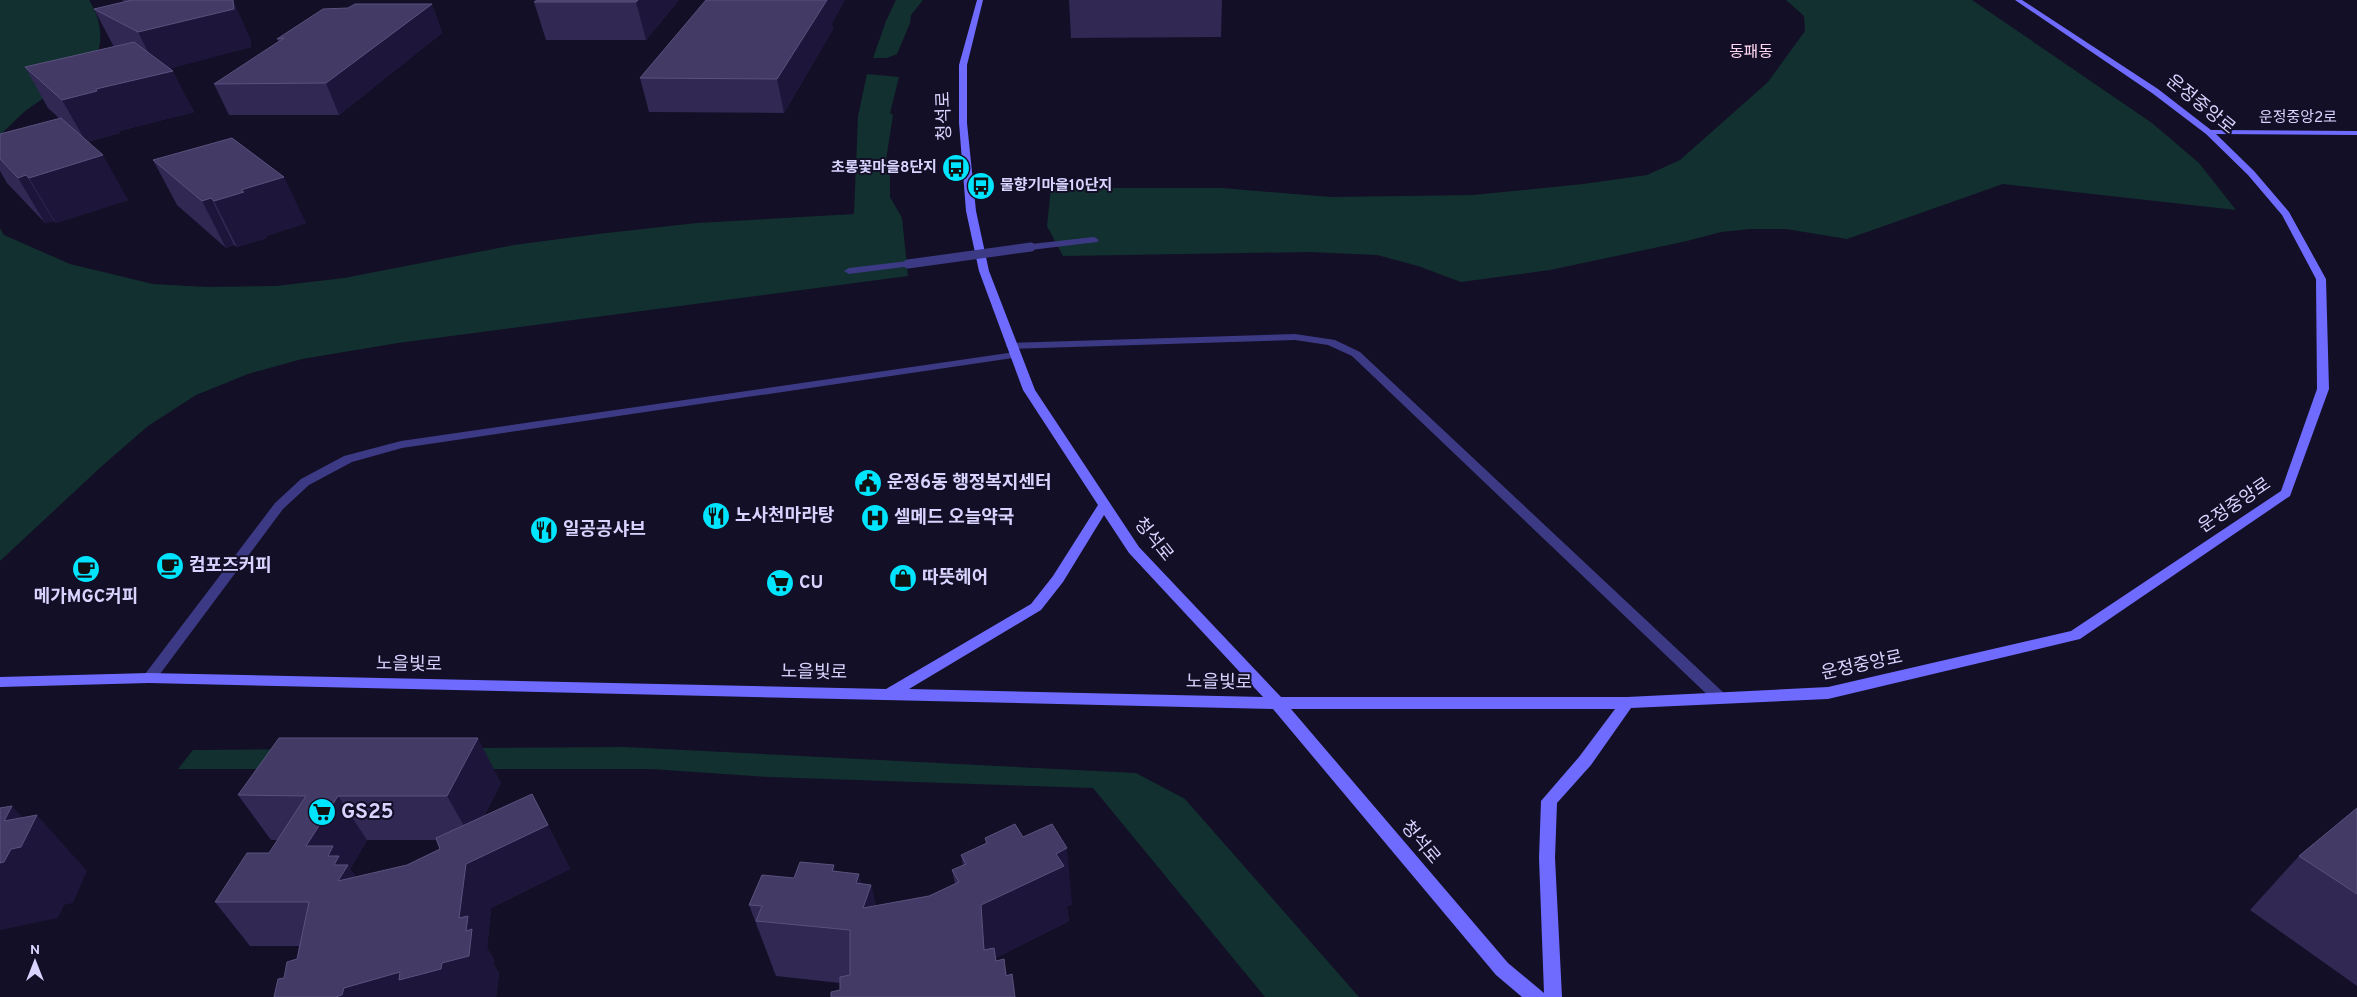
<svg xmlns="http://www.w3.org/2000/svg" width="2357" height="997" viewBox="0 0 2357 997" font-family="Overpass,'Noto Sans KR',sans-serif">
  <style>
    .green { fill: #12302f }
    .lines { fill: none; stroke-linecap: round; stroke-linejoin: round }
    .street { fill: #3d3a85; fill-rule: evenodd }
    .secondary { fill: #6f6bff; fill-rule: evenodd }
    .street-bridge { stroke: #3d3a85; stroke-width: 9 }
    .wall { fill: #312854; fill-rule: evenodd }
    .shaded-wall { fill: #1d163a }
    .building { fill: #433a66; stroke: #5a527e }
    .labels { text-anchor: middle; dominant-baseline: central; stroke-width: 4; stroke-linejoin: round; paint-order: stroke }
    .far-street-label { font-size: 15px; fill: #d9d4ff; stroke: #130f26 }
    .far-poi-label { font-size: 15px; font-weight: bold; fill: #d9d4ff; stroke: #130f26; text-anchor: end }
    .far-quarter-label { font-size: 16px; fill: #ffd6f0; stroke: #130f26 }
    .street-label { font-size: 18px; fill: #d9d4ff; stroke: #130f26 }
    .poi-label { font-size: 18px; font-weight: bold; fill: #d9d4ff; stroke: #130f26; text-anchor: start }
    .near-poi-label { font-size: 21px; font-weight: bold; fill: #d9d4ff; stroke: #130f26; text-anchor: start }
  </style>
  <rect width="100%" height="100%" fill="#130f26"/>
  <!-- green -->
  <path class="green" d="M 0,0 L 89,0 C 98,14 103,32 99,48 C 95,67 39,100 23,113 C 15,120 8,128 0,135 Z
    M 896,0 L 923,0 L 911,15 L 910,23 L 897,54 L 887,58 L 873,58 L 886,21 Z
    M 1786,0 L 1972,0 L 2152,123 L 2199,163 L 2236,210 L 2003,184 L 1847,239 L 1786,229 L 1750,229 L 1721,232 L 1687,241 L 1550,270 L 1461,282 L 1418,266 L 1377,255 L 1310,252 L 1063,256 L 1047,226 L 1051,188 L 1222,188 L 1331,197 L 1473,195 L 1583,184 L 1647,175 L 1680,160 L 1768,82 L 1805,31 L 1804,16 Z
    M 867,74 L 899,77 L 890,113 L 893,115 L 886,160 L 890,165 L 890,197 L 902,218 L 908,276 L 398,343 L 302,359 L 248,374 L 196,395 L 148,426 L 102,466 L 0,561 L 0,228 L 4,235 L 70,264 L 153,284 L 207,287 L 276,286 L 344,278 L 514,245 L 598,234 L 697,223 L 854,214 L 858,116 Z
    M 624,747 L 1136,773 L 1185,799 L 1359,997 L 1265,997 L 1093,788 L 769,777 L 651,769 L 178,769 L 193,750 Z"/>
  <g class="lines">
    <!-- street -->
    <path class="street" d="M 1094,237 L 1099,240 L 1097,242 L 1031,250 L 1026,247 L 1031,244 Z
      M 908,261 L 911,262 L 911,266 L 849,274 L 844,271 L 849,268 Z
      M 1295,334 L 1335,340 L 1360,352 L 1725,694 L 1727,698 L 1725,702 L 1720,704 L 1715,702 L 1352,356 L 1328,345 L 1295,340 L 1011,349 L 1006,346 L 1011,343 Z
      M 1015,352 L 1019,353 L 1020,355 L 1019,357 L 402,448 L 352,462 L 309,485 L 283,509 L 154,682 L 149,683 L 144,682 L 142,678 L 275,503 L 301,479 L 344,456 L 401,441 Z"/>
    <!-- secondary -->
    <path class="secondary" d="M 977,0 L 983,0 L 967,65 L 967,123 L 976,211 L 989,271 L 1035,390 L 1139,547 L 1281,697 L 1627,697 L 1828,687 L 2071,631 L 2281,491 L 2317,389 L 2316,279 L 2282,215 L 2248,175 L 2206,134 L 2152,93 L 2015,0 L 2022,0 L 2158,89 L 2211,130 L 2357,131 L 2357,135 L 2216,134 L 2254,171 L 2289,212 L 2326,279 L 2329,389 L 2290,496 L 2080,639 L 1828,699 L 1631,708 L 1591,765 L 1557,803 L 1555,858 L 1562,997 L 1522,997 L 1496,975 L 1273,709 L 149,683 L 0,687 L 0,677 L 149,673 L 886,689 L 1031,604 L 1053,576 L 1098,505 L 1023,390 L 979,271 L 966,211 L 959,123 L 959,65 ZM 1104,515 L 1129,553 L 1263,697 L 909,689 L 1041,610 L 1063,582 ZM 1291,709 L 1615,709 L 1579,757 L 1541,801 L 1539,858 L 1544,993 L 1508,963 Z"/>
    <!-- street-bridge -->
    <path class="street-bridge" d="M 908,264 L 1031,247"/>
  </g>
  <!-- wall -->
  <path class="wall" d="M 122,0 L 198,0 L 250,38 L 251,47 L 170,68 L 194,112 L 119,131 L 120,133 L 87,142 L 128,200 L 56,223 L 54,221 L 45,223 L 7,183 L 0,171 L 0,134 L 60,119 L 48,108 L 25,67 L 114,47 L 94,9 L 125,2 Z
    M 679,0 L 646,40 L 546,40 L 534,2 Z
    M 1069,0 L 1222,0 L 1221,37 L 1071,38 Z
    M 432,4 L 442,33 L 339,115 L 229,115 L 214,84 L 279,42 L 277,39 L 348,8 Z
    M 832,24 L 833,29 L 784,113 L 649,112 L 640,78 Z
    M 153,160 L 306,223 L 266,236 L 267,238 L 237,247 L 234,245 L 226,248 L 177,205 Z
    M 501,783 L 484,816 L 532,794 L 570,869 L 491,908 L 487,948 L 494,959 L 494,965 L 499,973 L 496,997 L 274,997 L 284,978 L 297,959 L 299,946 L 250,946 L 215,902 L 269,853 L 278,840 L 271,840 L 238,795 ZM 367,840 L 436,840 L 440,849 L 407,865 L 356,877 L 350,869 Z
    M 2357,808 L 2357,986 L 2250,910 L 2299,856 Z
    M 1023,837 L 1072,904 L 1067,907 L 1069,921 L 996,958 L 996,961 L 1004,959 L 1007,976 L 1015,997 L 840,990 L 840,983 L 776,976 L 749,905 L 836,871 L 862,884 L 871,885 L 876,906 L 929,896 L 955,884 L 952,870 L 963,865 L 961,855 L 986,844 L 985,838 Z"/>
  <!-- shaded-wall -->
  <path class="shaded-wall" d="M 141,0 L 233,0 L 250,38 L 251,47 L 158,72 L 138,32 Z
    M 638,0 L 679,0 L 646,40 L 636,2 Z
    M 824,0 L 845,0 L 832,24 L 833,29 L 784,113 L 777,79 Z
    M 432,4 L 442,33 L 339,115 L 326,83 Z
    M 173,71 L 194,112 L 119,131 L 120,133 L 86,142 L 62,100 L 96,89 Z
    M 103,155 L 128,200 L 56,223 L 29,178 Z
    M 26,175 L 54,221 L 45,223 L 18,178 Z
    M 284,177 L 306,223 L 266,236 L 267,238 L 237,247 L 214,201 L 241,190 Z
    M 211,198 L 234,245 L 226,248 L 202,201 Z
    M 478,738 L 501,783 L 472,840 L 447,796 Z
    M 338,796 L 367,840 L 350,869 L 378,909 L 369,925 L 306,846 Z
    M 12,806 L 31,827 L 37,815 L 87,871 L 73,903 L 64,905 L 58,918 L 0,930 L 0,863 L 11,849 L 4,821 Z
    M 548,825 L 570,869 L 491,908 L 487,948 L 494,959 L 494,965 L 499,973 L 496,997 L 336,997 L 344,988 L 400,972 L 459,918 L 466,864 Z
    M 1067,848 L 1072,904 L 1067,907 L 1069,921 L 996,958 L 984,950 L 981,905 L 1056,854 Z
    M 834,865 L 849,921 L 832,871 Z
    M 859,874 L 866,899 L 871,885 L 885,940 L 877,963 L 856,883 Z"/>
  <!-- building -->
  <path class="building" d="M 132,0 L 233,0 L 234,9 L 138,32 L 94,9 Z
    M 537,0 L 638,0 L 636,2 L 534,2 Z
    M 706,0 L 827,0 L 777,79 L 640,78 Z
    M 355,4 L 432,4 L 326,83 L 214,84 L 284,38 L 277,39 L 323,9 L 348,8 Z
    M 134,42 L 173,71 L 96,89 L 97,91 L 62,100 L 25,67 Z
    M 61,118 L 103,155 L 29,178 L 26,175 L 18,178 L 0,159 L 0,134 Z
    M 232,138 L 284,177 L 241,190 L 244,192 L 214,201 L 211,198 L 202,201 L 153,160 Z
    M 279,738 L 478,738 L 447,796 L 338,796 L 306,846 L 333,846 L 328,856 L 339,856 L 334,865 L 348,865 L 338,881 L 407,865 L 440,849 L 436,838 L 532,794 L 548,825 L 466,864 L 459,918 L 468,916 L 466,931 L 472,929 L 469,956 L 442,963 L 441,969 L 399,980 L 400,972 L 344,988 L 342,995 L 336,997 L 274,997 L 278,979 L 284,978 L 287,962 L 297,959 L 309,902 L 215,902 L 247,853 L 269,853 L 306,796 L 238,795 Z
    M 12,806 L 4,821 L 37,815 L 21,847 L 11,849 L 4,862 L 0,863 L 0,808 Z
    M 2357,808 L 2357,894 L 2299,856 Z
    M 1015,824 L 1023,837 L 1052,824 L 1067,848 L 1056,854 L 1064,866 L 981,905 L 984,950 L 994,948 L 996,961 L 1004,959 L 1006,976 L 1012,974 L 1015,997 L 831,997 L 831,992 L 840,990 L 840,977 L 850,975 L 850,930 L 756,921 L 762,906 L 749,905 L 762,875 L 794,878 L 800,862 L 834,865 L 832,871 L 859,874 L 856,883 L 871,885 L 863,908 L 929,896 L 959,882 L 952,870 L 966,864 L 961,855 L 987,843 L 985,838 Z"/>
  <!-- icons -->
  <defs>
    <g id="bus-disc" transform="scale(1.4375)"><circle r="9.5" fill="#00e5ff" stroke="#130f26"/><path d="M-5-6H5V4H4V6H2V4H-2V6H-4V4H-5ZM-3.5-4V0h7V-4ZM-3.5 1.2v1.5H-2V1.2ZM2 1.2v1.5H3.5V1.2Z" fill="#111"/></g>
    <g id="civic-disc" transform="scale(1.4375)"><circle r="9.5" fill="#00e5ff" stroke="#130f26"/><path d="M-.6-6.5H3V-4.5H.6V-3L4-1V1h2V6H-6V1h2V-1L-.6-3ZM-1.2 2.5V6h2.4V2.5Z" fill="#111"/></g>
    <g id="restaurant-disc" transform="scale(1.4375)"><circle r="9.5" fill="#00e5ff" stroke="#130f26"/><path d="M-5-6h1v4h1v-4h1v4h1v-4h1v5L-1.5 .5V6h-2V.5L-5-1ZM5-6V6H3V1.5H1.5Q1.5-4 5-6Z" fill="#111"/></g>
    <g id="hospital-disc" transform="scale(1.4375)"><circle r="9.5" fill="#00e5ff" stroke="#130f26"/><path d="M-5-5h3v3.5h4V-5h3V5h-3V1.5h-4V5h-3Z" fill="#111"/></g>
    <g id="cafe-disc" transform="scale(1.4375)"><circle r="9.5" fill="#00e5ff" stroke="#130f26"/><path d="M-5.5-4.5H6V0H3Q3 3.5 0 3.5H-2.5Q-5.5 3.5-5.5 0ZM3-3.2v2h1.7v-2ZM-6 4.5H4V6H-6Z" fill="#111"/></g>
    <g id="shop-disc" transform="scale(1.4375)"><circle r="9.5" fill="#00e5ff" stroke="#130f26"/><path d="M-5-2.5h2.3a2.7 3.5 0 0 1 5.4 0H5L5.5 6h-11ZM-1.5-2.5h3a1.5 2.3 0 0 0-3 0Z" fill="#111"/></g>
    <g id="supermarket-disc" transform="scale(1.4375)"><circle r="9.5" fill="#00e5ff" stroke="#130f26"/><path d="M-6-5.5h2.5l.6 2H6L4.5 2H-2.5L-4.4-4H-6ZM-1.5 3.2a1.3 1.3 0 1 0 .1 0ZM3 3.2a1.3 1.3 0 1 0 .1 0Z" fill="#111"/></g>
  </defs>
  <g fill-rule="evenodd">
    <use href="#bus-disc" x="956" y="168"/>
    <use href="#bus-disc" x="981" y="186"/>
    <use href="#civic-disc" x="868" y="483"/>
    <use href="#restaurant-disc" x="716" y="516"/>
    <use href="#hospital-disc" x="875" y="518"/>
    <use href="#restaurant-disc" x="544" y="530"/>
    <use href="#cafe-disc" x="170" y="566"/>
    <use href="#cafe-disc" x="86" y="569"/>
    <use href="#shop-disc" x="903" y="578"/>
    <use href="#supermarket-disc" x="780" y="583"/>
    <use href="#supermarket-disc" x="322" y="812"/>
  </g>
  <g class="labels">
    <!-- far-street labels -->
    <g class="far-street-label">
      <text x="2298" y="118">운정중앙2로</text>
    </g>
    <!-- far-poi labels -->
    <g class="far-poi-label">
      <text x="937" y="168">초롱꽃마을8단지</text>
      <text x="1000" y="186" text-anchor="start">물향기마을10단지</text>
    </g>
    <!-- far-quarter labels -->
    <g class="far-quarter-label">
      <text x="1751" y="53">동패동</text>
    </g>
    <!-- street labels -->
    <g class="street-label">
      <text transform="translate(2200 105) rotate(39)">운정중앙로</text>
      <text transform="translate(945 116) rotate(-92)">청석로</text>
      <text transform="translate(2235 506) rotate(-34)">운정중앙로</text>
      <text transform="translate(1153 540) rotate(51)">청석로</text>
      <text transform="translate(409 665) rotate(1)">노을빛로</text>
      <text transform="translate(1862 666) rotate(-12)">운정중앙로</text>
      <text transform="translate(814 673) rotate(1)">노을빛로</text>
      <text transform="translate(1219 683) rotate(1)">노을빛로</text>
      <text transform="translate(1420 843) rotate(50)">청석로</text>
    </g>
    <!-- poi labels -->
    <g class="poi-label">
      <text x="887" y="483">운정6동 행정복지센터</text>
      <text x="735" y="516">노사천마라탕</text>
      <text x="894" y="518">셀메드 오늘약국</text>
      <text x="563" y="530">일공공샤브</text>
      <text x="189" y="566">컴포즈커피</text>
      <text x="922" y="578">따뜻헤어</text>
      <text x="799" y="583">CU</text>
      <text x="86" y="597" text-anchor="middle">메가MGC커피</text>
    </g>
    <!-- near-poi labels -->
    <g class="near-poi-label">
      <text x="341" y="812">GS25</text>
    </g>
  </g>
  <!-- north arrow -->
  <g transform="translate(35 962)" stroke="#130f26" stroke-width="4" paint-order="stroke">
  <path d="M0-4L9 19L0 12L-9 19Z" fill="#d9d4ff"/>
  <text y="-8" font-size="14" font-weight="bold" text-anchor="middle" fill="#d9d4ff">N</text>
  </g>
</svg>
